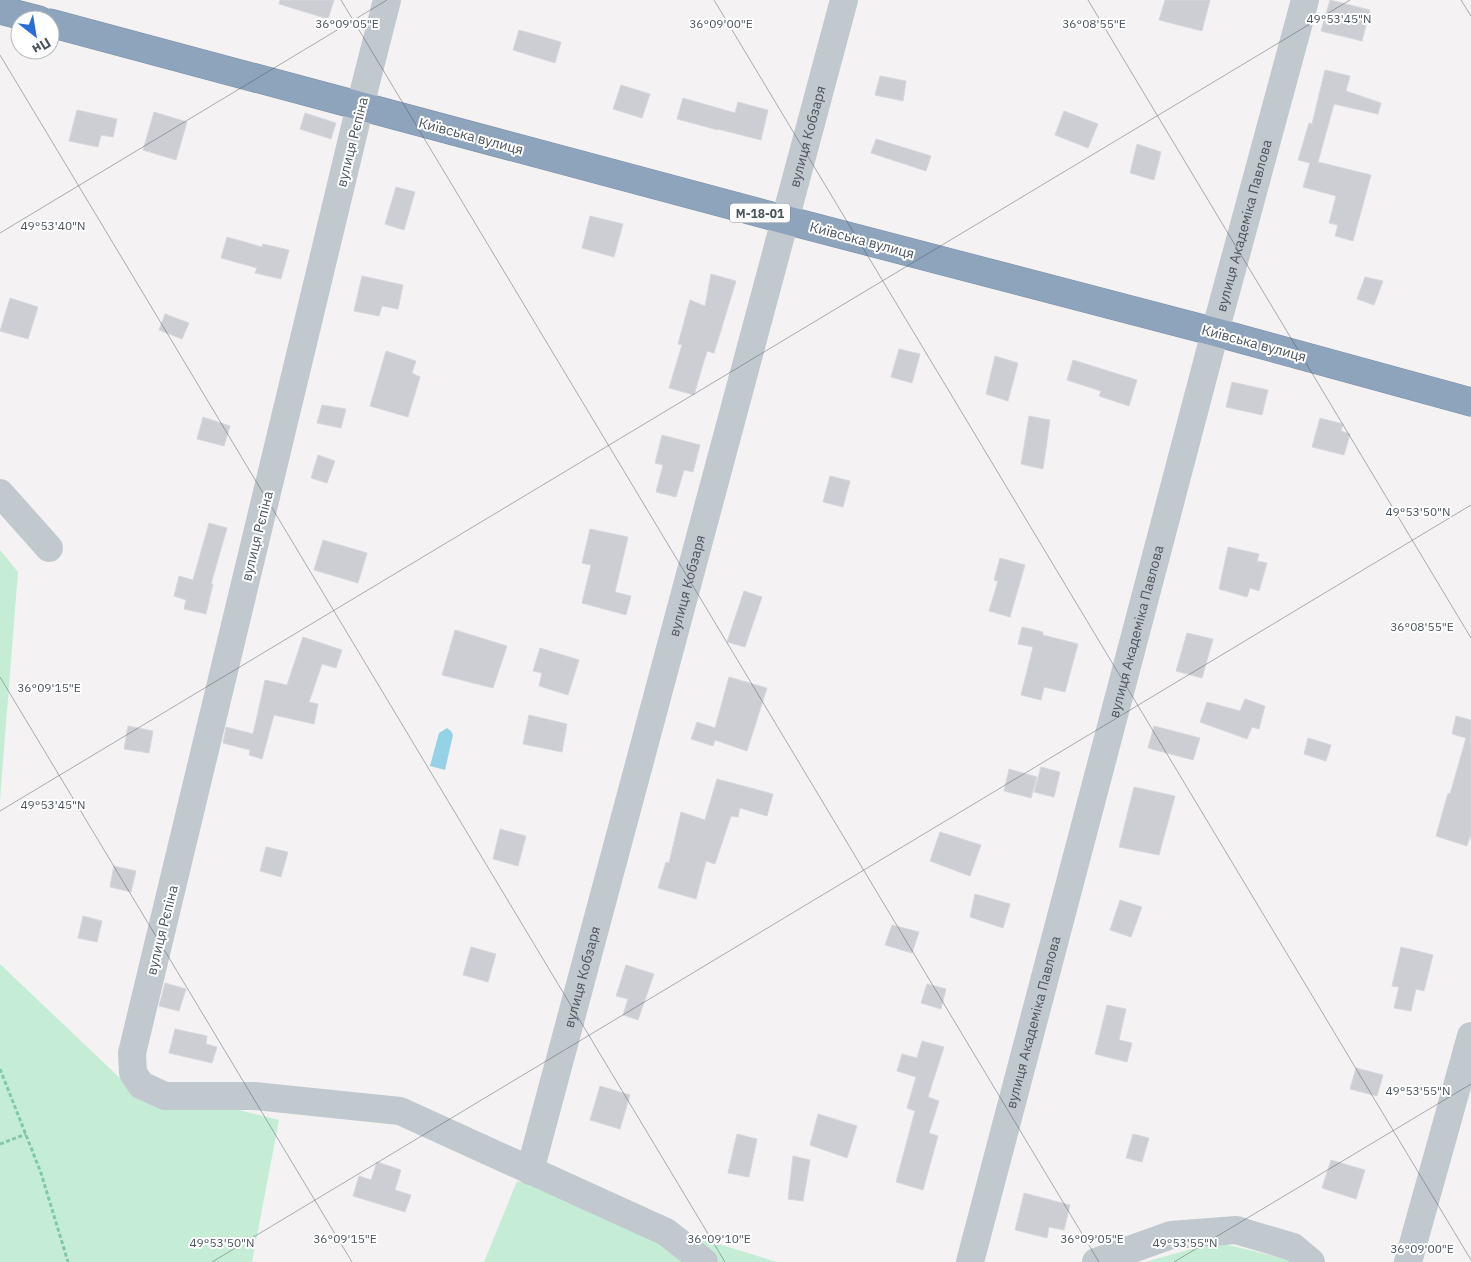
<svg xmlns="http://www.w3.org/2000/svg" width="1471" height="1262" viewBox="0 0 1471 1262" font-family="'IBM Plex Sans',sans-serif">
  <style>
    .green { fill: #c5edd6 }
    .water { fill: #96d2e6 }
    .building { fill: #ccced4; stroke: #d7d8dd }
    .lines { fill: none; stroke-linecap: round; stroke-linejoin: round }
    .highway-casing { stroke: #798ea8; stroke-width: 29 }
    .path { stroke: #80c9a8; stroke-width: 3; stroke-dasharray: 4 2.5; stroke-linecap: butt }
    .minor { stroke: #c1c9cf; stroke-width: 28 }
    .highway { stroke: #8ea3bc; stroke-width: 28 }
    .ticks { fill: none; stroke: #4b545e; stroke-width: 1; stroke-opacity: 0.45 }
    .labels { text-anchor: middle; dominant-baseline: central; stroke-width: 4; stroke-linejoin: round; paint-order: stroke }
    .shield { fill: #fff; stroke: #81878e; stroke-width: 1 }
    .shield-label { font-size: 12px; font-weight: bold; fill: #4b545e }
    .street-label { font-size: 14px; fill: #4b545e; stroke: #fff }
    .ticks-label { font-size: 12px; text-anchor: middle; fill: #4b545e; stroke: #fff; stroke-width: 4; stroke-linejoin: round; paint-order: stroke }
  </style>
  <rect width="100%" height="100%" fill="#f4f2f2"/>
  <!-- green -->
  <path class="green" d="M 0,550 L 18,572 L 0,800 Z
    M 0,964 L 123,1081 L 279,1120 L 252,1262 L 0,1262 Z
    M 517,1181 L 777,1262 L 484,1262 Z
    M 1216,1242 L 1290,1260 L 1293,1262 L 1145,1262 Z"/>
  <!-- water -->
  <path class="water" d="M 447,728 L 451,731 L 453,735 L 445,770 L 430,766 L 439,733 Z"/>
  <!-- building -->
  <path class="building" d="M 280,0 L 334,0 L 328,19 L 279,4 Z
    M 1165,0 L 1210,0 L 1202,31 L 1159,20 Z
    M 1330,0 L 1370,10 L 1362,41 L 1321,31 Z
    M 519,30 L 561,42 L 555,63 L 513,50 Z
    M 1325,70 L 1350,76 L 1346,91 L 1381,103 L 1378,114 L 1334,104 L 1318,162 L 1371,175 L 1353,241 L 1335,236 L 1338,225 L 1329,223 L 1336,196 L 1303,187 L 1310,163 L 1298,160 L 1309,123 L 1312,124 Z
    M 880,76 L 906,81 L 903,101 L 875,95 Z
    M 621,85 L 650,94 L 642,118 L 613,109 Z
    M 683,98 L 735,113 L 738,102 L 768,110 L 761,140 L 718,129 L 718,130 L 677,119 Z
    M 77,110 L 117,119 L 113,137 L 101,135 L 98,147 L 69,141 Z
    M 1064,111 L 1098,124 L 1088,148 L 1055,135 Z
    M 154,112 L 187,122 L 176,160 L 143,150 Z
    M 305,113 L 336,123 L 331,139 L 300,129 Z
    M 876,139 L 931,156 L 926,171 L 871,153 Z
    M 1137,144 L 1161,152 L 1154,180 L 1130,173 Z
    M 396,187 L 415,192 L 404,230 L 385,224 Z
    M 590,216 L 623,224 L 614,257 L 582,248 Z
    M 227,237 L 262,247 L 263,244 L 289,250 L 281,279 L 255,273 L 257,268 L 221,258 Z
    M 711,274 L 736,281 L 714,353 L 707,351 L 694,395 L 669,388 L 682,345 L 678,344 L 690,300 L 705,306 Z
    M 362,276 L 403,285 L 398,309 L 382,306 L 379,316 L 354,311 Z
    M 1365,277 L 1383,281 L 1374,305 L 1357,299 Z
    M 10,298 L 38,307 L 28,339 L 0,331 Z
    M 165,314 L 189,323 L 182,339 L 159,330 Z
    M 899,349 L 920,354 L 912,383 L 891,377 Z
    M 386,351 L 416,361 L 412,373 L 420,377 L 408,417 L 370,406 Z
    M 995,356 L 1018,363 L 1008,401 L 986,394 Z
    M 1073,360 L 1137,380 L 1129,406 L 1099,396 L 1101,391 L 1067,380 Z
    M 1232,382 L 1268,390 L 1262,415 L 1226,407 Z
    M 322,405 L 346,409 L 341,428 L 317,423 Z
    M 1029,416 L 1050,420 L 1043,469 L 1021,464 Z
    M 203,417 L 230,426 L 224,446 L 197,439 Z
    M 1320,418 L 1343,424 L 1341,431 L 1350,434 L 1344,455 L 1312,447 Z
    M 662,435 L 700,445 L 693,472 L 684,470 L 676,497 L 656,492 L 663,465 L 655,463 Z
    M 318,455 L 335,461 L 327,483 L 311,478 Z
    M 830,476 L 850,481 L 843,507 L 823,502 Z
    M 209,523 L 227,528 L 211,584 L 213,584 L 206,614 L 184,609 L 186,600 L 174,596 L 179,576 L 193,580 Z
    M 590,529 L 628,537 L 615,592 L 631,596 L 626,615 L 582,603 L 591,565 L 582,563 Z
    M 323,540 L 367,553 L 358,583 L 314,570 Z
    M 1228,547 L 1259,554 L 1257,561 L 1267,563 L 1259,591 L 1250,588 L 1247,597 L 1219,589 Z
    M 1000,558 L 1025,565 L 1010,617 L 989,611 L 998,581 L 994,580 Z
    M 744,591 L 762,597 L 745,647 L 727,642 Z
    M 1022,627 L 1043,632 L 1043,635 L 1078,644 L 1065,692 L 1044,687 L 1041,700 L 1021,695 L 1033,647 L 1018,644 Z
    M 455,630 L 507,646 L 493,688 L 442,675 Z
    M 1187,633 L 1213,639 L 1202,678 L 1176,671 Z
    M 303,637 L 342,650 L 336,668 L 322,664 L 309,702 L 318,704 L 314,724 L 274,715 L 262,759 L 249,755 L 250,750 L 223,743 L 226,727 L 253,734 L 265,680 L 287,685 Z
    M 540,648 L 579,660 L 568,695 L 539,686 L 542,673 L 533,671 Z
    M 729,677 L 767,688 L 747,751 L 715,740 L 713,746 L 691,739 L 697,722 L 715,728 Z
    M 1245,699 L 1265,706 L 1259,729 L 1252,727 L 1247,739 L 1200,722 L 1207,702 L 1240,711 Z
    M 529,715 L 567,724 L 562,752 L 523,744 Z
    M 1456,716 L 1471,720 L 1471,834 L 1467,846 L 1436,836 L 1448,793 L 1450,794 L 1466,738 L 1452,734 Z
    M 128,726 L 153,731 L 149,753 L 124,749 Z
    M 1154,726 L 1200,738 L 1193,760 L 1148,748 Z
    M 1308,738 L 1331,745 L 1326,761 L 1304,754 Z
    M 1041,767 L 1060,772 L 1054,797 L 1034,792 Z
    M 1009,769 L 1037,777 L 1031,798 L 1004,791 Z
    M 717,779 L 773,794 L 767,816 L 740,808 L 738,817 L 731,816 L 715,864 L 706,861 L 696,899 L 658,888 L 666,862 L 669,863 L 681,812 L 705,820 Z
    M 1134,787 L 1175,796 L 1159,855 L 1119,847 Z
    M 500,829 L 526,836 L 518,866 L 493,859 Z
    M 940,832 L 981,845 L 970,876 L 930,861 Z
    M 266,847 L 288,852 L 281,877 L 260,871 Z
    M 114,866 L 136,871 L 131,892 L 110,887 Z
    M 975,894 L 1010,904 L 1003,928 L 970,917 Z
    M 1120,900 L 1142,907 L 1131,937 L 1110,930 Z
    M 83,916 L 102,921 L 97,942 L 78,938 Z
    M 892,925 L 919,932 L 912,953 L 885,945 Z
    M 471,947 L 496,954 L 488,982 L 463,975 Z
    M 1401,947 L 1433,955 L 1424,991 L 1416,989 L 1411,1011 L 1394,1008 L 1399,987 L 1392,986 Z
    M 626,965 L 654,974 L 638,1020 L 623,1015 L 628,999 L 616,996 Z
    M 165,983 L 186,989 L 179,1011 L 159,1006 Z
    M 927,984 L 946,989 L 941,1009 L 921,1003 Z
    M 1107,1005 L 1126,1009 L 1119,1040 L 1132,1043 L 1127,1062 L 1095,1054 Z
    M 175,1029 L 207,1036 L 206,1044 L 217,1047 L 212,1063 L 169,1053 Z
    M 922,1041 L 944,1047 L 928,1097 L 939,1101 L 929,1133 L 938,1136 L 923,1190 L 896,1182 L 915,1111 L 907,1108 L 916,1077 L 897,1071 L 902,1054 L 917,1058 Z
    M 1356,1068 L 1383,1075 L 1377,1096 L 1350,1089 Z
    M 600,1086 L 630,1095 L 620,1129 L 590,1120 Z
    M 818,1114 L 857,1126 L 847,1158 L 810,1145 Z
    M 737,1134 L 757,1139 L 749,1177 L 728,1173 Z
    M 1133,1134 L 1149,1138 L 1142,1162 L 1126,1158 Z
    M 793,1156 L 810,1160 L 803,1201 L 788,1199 Z
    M 1331,1160 L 1365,1170 L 1356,1199 L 1322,1188 Z
    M 377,1162 L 401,1170 L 395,1190 L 411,1195 L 405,1212 L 353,1196 L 359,1176 L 371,1180 Z
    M 1024,1193 L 1070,1205 L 1064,1230 L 1049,1227 L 1047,1238 L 1015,1230 Z"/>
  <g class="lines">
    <!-- highway casing -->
    <g class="highway-casing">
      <path id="highway" d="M 0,10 L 39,20
        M 50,23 L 786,220 L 1215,332 L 1471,402"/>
    </g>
    <!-- path -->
    <path class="path" d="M 0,1069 L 41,1173 L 68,1262
      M 0,1144 L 26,1134"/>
    <!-- minor -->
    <g class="minor">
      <path d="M 387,0 L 360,106 L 132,1053 L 133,1073 L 141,1085 L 165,1096 L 254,1096 L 400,1111 L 666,1232 L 704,1262"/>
      <path d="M 0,493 L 49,548"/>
      <path id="s1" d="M 530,1171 L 844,0"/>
      <path id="s2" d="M 970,1262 L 1215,332 L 1305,0"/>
      <path d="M 1096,1262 L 1171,1235 L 1236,1230 L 1293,1247 L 1311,1262"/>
      <path d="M 1408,1262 L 1471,1036"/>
    </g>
    <!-- highway -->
    <use href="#highway" class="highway"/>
  </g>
  <!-- ticks -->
  <path class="ticks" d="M 341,0 L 1099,1262M 714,0 L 1471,1260M 1088,0 L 1471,638M 1461,0 L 1471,16M 0,55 L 725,1262M 0,233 L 387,0M 0,677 L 352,1262M 0,811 L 1350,0M 212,1262 L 1471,505M 1174,1262 L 1471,1084"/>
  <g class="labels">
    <!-- shield labels -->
    <rect class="shield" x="730" y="203.5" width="60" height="19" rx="4"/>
    <g class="shield-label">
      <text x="760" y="213">М-18-01</text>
    </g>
    <!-- street labels -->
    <g class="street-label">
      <text transform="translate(471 136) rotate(15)">Київська вулиця</text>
      <text stroke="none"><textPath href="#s1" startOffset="1071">вулиця Кобзаря</textPath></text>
      <text transform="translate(352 142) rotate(-76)">вулиця Рєпіна</text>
      <text stroke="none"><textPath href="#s2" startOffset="1072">вулиця Академіка Павлова</textPath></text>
      <text transform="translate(862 240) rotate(15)">Київська вулиця</text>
      <text transform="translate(1254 343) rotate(15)">Київська вулиця</text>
      <text transform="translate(257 536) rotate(-76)">вулиця Рєпіна</text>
      <text stroke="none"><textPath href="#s1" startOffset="606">вулиця Кобзаря</textPath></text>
      <text stroke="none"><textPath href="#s2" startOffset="652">вулиця Академіка Павлова</textPath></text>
      <text transform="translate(162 930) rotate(-76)">вулиця Рєпіна</text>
      <text stroke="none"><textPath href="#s1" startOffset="201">вулиця Кобзаря</textPath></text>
      <text stroke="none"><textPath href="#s2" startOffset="248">вулиця Академіка Павлова</textPath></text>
    </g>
  </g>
  <g class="ticks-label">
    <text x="1339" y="23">49°53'45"N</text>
    <text x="347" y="28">36°09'05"E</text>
    <text x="721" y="28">36°09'00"E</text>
    <text x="1094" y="28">36°08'55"E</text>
    <text x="53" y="230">49°53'40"N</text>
    <text x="1418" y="516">49°53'50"N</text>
    <text x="1422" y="631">36°08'55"E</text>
    <text x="49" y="692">36°09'15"E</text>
    <text x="53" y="809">49°53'45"N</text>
    <text x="1418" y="1095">49°53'55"N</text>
    <text x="345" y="1243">36°09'15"E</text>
    <text x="719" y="1243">36°09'10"E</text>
    <text x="1092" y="1243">36°09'05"E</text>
    <text x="222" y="1247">49°53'50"N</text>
    <text x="1185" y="1247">49°53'55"N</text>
    <text x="1422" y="1253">36°09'00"E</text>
  </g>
  <!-- north arrow -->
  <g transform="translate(35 35) rotate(149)"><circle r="24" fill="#ffffff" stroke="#b7bbbf"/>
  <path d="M0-4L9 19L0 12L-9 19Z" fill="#296ed7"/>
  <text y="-8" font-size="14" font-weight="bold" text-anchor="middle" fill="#4b545e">Пн</text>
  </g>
</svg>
